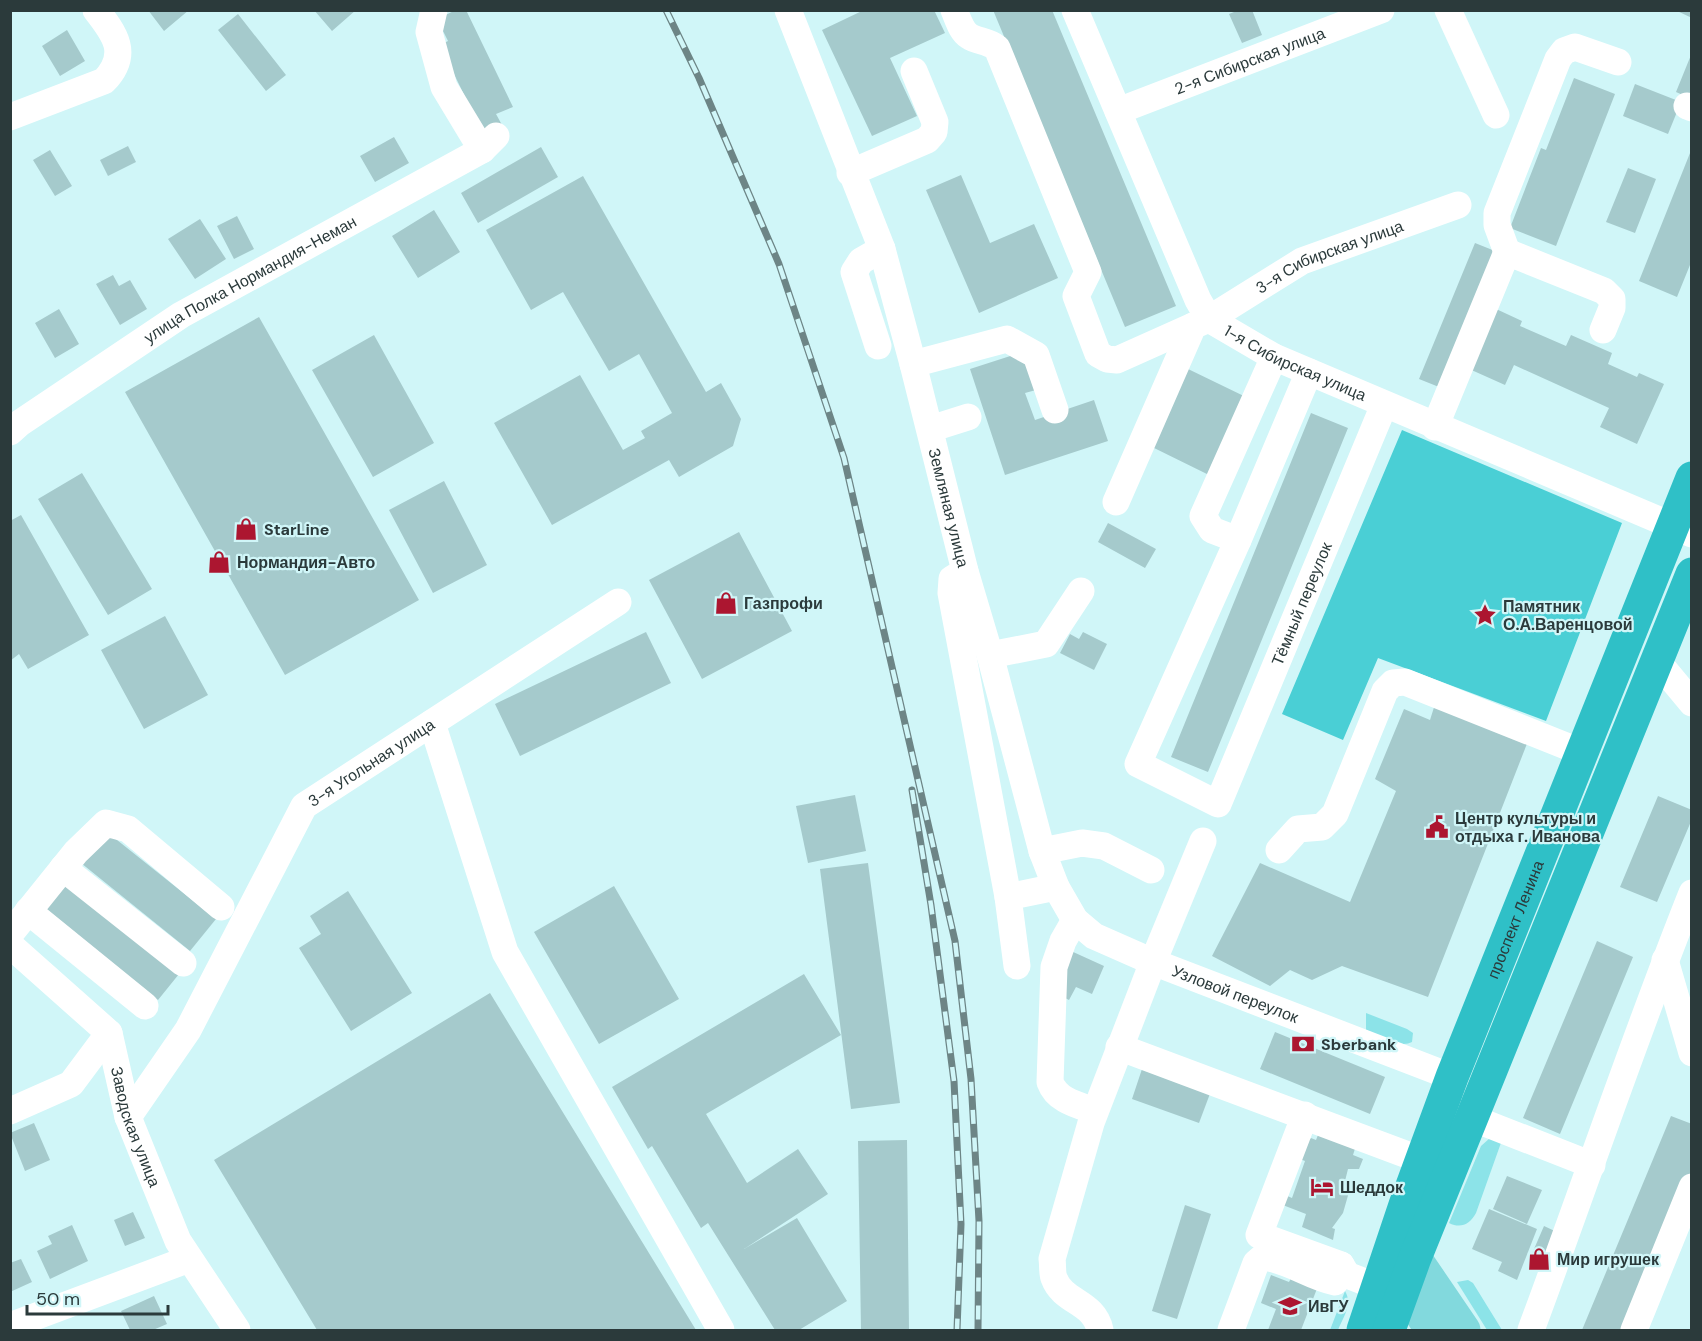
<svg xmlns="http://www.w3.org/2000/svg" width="1702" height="1341" viewBox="0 0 1702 1341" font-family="'DM Sans',sans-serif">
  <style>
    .green { fill: #8ce3e8 }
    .forest { fill: #4acfd5 }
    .building { fill: #a5cacc }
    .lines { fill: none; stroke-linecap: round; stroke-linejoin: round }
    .minor { stroke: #fff; stroke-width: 27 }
    .major { stroke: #82d9dd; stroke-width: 33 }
    .highway { stroke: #2fc0c7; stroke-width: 33 }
    .rail-casing { stroke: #6d8586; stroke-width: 7 }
    .rail { stroke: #d0f6f8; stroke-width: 4.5; stroke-dasharray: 14; stroke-linecap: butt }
    .labels { text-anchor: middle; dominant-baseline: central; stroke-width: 4.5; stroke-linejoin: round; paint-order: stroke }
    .street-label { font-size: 16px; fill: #2b3a3b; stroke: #d0f6f8 }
    .poi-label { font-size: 16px; font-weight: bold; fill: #2b3a3b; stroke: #d0f6f8; text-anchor: start }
  </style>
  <rect width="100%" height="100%" fill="#d0f6f8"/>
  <!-- green -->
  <path class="green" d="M 1366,1013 L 1407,1029 L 1413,1033 L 1412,1042 C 1399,1049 1379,1035 1366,1030 Z
    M 1490,1138 L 1502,1140 L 1476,1213 C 1470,1224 1461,1229 1449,1223 L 1481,1146 Z
    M 1468,1280 L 1473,1283 L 1502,1330 L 1487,1330 L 1457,1282 Z
    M 1345,1291 C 1353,1304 1343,1318 1338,1330 L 1330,1330 Z"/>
  <!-- forest -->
  <path class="forest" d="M 1402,430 L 1622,523 L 1546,721 L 1378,658 L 1343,740 L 1282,714 Z"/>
  <!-- building -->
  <path class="building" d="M 148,10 L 189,10 L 164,31 Z
    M 314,10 L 356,10 L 332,31 Z
    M 456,10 L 466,10 L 513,107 L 496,114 L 502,125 L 483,134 L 440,45 L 448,41 L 437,19 Z
    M 864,10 L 934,10 L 945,33 L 890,58 L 917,116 L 872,136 L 822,30 Z
    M 993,10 L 1052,10 L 1176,306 L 1125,327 Z
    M 1239,10 L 1252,10 L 1262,35 L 1242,43 L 1229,14 Z
    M 1675,10 L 1692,10 L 1692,18 Z
    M 238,14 L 286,75 L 266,91 L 218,30 Z
    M 67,30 L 85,61 L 60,76 L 42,46 Z
    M 1691,55 L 1692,55 L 1692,99 L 1676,92 Z
    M 1574,78 L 1615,94 L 1556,246 L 1510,228 L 1541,148 L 1546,150 Z
    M 1635,84 L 1681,102 L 1668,134 L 1623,116 Z
    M 394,137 L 409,163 L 375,182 L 360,156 Z
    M 128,146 L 136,162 L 108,176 L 100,160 Z
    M 541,147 L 558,177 L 478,223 L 461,193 Z
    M 1692,148 L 1692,260 L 1677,297 L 1639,281 Z
    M 50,150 L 72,186 L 55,196 L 33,160 Z
    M 1628,168 L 1656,179 L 1635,233 L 1606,222 Z
    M 961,175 L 990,243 L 1034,224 L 1058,278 L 979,313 L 926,190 Z
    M 583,176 L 706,392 L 721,383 L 741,419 L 733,446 L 679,477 L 669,460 L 552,525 L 494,423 L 580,375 L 623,450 L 645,438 L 641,431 L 672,413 L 639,354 L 609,371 L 563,292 L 531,310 L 486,230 Z
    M 434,210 L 460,252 L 418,278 L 392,236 Z
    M 237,216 L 254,249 L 234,259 L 217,226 Z
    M 200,219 L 226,259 L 195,279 L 168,239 Z
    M 1475,243 L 1495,251 L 1439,387 L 1419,379 Z
    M 113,275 L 119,286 L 130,280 L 147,309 L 120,325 L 96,284 Z
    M 1494,308 L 1522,321 L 1520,326 L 1566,346 L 1571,335 L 1612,353 L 1608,364 L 1637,377 L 1639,373 L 1664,384 L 1637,444 L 1600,427 L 1609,408 L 1514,365 L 1505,385 L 1467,368 Z
    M 59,309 L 79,344 L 55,358 L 35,323 Z
    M 259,317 L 419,600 L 285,675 L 125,392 Z
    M 374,335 L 434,443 L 373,477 L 312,370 Z
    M 1023,352 L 1036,390 L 1025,393 L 1035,420 L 1094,400 L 1108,441 L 1005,475 L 970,369 Z
    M 1186,368 L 1250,399 L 1211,476 L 1148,445 Z
    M 1311,413 L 1348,428 L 1208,772 L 1171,757 Z
    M 82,473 L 152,589 L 108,615 L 38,499 Z
    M 444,481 L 487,565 L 433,593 L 389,510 Z
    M 21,515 L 89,635 L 28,669 L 19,654 L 10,661 L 10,521 Z
    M 1108,523 L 1156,549 L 1145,568 L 1098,542 Z
    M 739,532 L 792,631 L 702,679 L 649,580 Z
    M 165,616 L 208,695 L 144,729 L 101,650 Z
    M 646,632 L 671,683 L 520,756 L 495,704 Z
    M 1083,632 L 1107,644 L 1094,670 L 1060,653 L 1070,634 L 1079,639 Z
    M 1436,701 L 1530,736 L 1428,997 L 1342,966 L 1312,980 L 1290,970 L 1270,986 L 1212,956 L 1260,863 L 1350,902 L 1396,791 L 1375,779 L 1404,709 L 1430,720 Z
    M 855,795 L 866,851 L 808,863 L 796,806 Z
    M 1658,796 L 1692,810 L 1692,819 L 1657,902 L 1620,887 Z
    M 107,832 L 216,919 L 190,951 L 81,863 Z
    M 868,863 L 900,1103 L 851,1109 L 820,869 Z
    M 67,882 L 179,974 L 158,1000 L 45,908 Z
    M 614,886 L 679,999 L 599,1044 L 534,932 Z
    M 348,891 L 412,993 L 351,1031 L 299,948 L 321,934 L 310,916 Z
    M 1597,941 L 1633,957 L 1560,1134 L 1523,1118 Z
    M 1060,946 L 1104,966 L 1092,994 L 1076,987 L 1069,1000 L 1053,992 Z
    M 804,974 L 841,1035 L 706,1114 L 747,1183 L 798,1149 L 828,1194 L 744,1249 L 797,1218 L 847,1301 L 799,1330 L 775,1330 L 708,1223 L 701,1228 L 652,1146 L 648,1149 L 612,1087 Z
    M 490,993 L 696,1330 L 317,1330 L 214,1160 Z
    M 1275,1032 L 1385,1077 L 1370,1114 L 1260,1069 Z
    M 1143,1066 L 1211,1091 L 1199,1123 L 1132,1099 Z
    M 1671,1116 L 1692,1124 L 1692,1170 L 1625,1330 L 1582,1330 Z
    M 34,1123 L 50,1160 L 25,1171 L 10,1133 Z
    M 1322,1125 L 1358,1139 L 1353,1155 L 1363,1159 L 1359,1169 L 1348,1169 L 1345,1181 L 1349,1192 L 1343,1213 L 1332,1228 L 1335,1229 L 1333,1240 L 1302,1227 L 1306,1214 L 1275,1202 L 1278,1192 L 1292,1198 L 1305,1161 L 1292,1156 L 1311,1138 L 1316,1140 Z
    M 907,1140 L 909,1330 L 861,1330 L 858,1141 Z
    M 1507,1176 L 1542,1190 L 1527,1224 L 1493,1209 Z
    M 1185,1205 L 1211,1214 L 1177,1319 L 1152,1311 Z
    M 1489,1209 L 1537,1229 L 1517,1280 L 1498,1271 L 1502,1262 L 1472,1249 Z
    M 133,1212 L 145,1238 L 125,1246 L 114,1220 Z
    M 72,1225 L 88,1261 L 50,1279 L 37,1251 L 52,1244 L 48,1236 Z
    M 1544,1226 L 1559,1233 L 1547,1262 L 1531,1256 Z
    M 21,1259 L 32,1282 L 10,1292 L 10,1263 Z
    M 1271,1275 L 1289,1282 L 1292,1276 L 1318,1286 L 1301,1330 L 1268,1330 L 1276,1309 L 1261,1303 Z
    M 154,1296 L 167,1324 L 153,1330 L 130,1330 L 121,1311 Z"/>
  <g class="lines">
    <!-- minor -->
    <g class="minor">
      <path d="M 434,10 L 429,32 L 444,87 L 482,150"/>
      <path id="s1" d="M 788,10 L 882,249 L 913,364 L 965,571 L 990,655 L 1042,851 L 1056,887 L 1075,920 L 1094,936 L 1153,962 L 1452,1077"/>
      <path d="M 954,10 C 958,19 961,31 969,36 C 978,42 987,40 997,48 L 1088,272 L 1076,296 L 1098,354 L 1107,359 L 1117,360 L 1193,326"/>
      <path id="s2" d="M 1075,10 L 1198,300 L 1209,319 L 1274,357 L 1692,534"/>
      <path d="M 1448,10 L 1496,115"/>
      <path d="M 1687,106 L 1692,108"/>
      <path id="s3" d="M 1118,111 L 1381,10"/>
      <path d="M 10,117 L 104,81 C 130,54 115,34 96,10"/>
      <path d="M 850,173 L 927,140 L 934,132 L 935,122 L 914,71"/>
      <path d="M 1507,252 L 1497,225 L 1497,213 L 1558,59 L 1564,51 L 1575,47 L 1618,62"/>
      <path d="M 878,346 L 854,272 L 861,261 L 882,249"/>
      <path d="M 913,364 L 1007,339 L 1036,355 L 1055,410"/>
      <path id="s4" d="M 1309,372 L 1238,540 L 1138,764 L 1218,804 L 1384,405"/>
      <path d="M 1435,427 L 1507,252 L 1604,291 L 1612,299 L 1612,308 L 1603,330"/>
      <path d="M 930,429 L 968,417"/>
      <path id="s5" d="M 10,432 L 20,423 L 181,315 L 482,150 L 496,136"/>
      <path id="s6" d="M 1116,502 L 1193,326 L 1209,319 L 1302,261 L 1458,205"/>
      <path d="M 1238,540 L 1212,530 L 1203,516 L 1274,357"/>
      <path d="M 965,571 L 952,579 L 951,593 L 1008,897"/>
      <path d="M 990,655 L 1046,644 L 1081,591"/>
      <path d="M 1657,661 L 1692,703"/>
      <path d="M 432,723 L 505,952 L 721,1330"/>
      <path d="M 1279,850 L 1298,829 L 1322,827 L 1335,814 L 1385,691 L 1393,683 L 1405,682 L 1581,752"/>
      <path d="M 1042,851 L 1082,843 L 1104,846 L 1151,870"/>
      <path d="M 63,868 L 183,963"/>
      <path d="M 28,911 L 145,1006"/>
      <path d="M 1075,920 L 1063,941 L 1054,967 L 1050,1082 C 1057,1101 1078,1105 1095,1111"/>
      <path d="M 10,934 L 76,852 L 106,823 L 128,829 L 221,907"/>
      <path id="s7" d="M 10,945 L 109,1033 L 128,1117 L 178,1241 L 237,1330"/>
      <path d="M 1665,960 L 1692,1053"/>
      <path d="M 1017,966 L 1008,897 L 1056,887"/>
      <path d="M 1119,1047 L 1421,1160"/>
      <path d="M 10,1111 L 71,1084 L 109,1033"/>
      <path d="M 1305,1115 L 1259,1235 L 1341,1265"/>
      <path id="s8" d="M 128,1117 L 188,1030 L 304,806 L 618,602"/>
      <path d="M 1472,1118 L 1592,1165"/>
      <path d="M 10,1326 L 189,1259"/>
      <path d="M 1100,1330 C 1094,1301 1063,1303 1054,1278 C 1052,1273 1053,1265 1052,1259 L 1091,1123 L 1153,962 L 1203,841"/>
      <path d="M 1231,1330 L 1256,1263 L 1263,1257 C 1287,1259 1310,1277 1335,1282 L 1341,1265 L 1347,1275 L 1378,1287"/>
      <path d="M 1531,1330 C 1585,1185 1634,1038 1692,893"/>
      <path d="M 1634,1330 L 1692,1187"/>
    </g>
    <!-- major -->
    <path class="major" d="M 1394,1246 L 1415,1258 L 1464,1330
      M 1390,1270 L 1432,1330"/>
    <!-- highway -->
    <g class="highway">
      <path id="s9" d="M 1363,1330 L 1405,1205 L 1452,1077 L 1692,478"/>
      <path d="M 1389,1330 L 1415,1258 L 1692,574"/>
    </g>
    <!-- rail casing -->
    <g class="rail-casing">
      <path id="rail" d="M 666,10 L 699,78 L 779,264 L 844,458 L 955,941 L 971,1079 L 979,1221 L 978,1330
        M 912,790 L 931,905 L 954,1081 L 961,1224 L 957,1330"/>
    </g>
    <!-- rail -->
    <use href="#rail" class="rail"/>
  </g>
  <!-- icons -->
  <defs>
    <g id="shop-bare" transform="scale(1.8)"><path d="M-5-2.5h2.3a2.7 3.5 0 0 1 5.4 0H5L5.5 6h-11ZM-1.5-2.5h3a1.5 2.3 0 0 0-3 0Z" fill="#ac1630" stroke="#d0f6f8" stroke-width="2.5" paint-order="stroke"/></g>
    <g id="sight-bare" transform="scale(1.8)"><path d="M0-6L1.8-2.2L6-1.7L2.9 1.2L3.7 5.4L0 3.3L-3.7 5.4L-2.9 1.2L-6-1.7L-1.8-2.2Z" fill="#ac1630" stroke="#d0f6f8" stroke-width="2.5" paint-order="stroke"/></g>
    <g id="civic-bare" transform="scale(1.8)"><path d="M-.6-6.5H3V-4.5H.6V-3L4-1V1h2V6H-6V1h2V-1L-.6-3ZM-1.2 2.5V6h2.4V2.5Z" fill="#ac1630" stroke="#d0f6f8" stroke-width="2.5" paint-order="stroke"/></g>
    <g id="bank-bare" transform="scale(1.8)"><path d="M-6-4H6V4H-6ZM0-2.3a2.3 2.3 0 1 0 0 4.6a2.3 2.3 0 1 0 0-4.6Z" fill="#ac1630" stroke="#d0f6f8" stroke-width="2.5" paint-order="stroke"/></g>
    <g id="hotel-bare" transform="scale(1.8)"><path d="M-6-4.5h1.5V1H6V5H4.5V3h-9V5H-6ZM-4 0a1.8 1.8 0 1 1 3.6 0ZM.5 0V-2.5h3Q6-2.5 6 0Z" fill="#ac1630" stroke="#d0f6f8" stroke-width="2.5" paint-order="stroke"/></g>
    <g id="university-bare" transform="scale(1.8)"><path d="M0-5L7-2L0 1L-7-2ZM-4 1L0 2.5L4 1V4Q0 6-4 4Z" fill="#ac1630" stroke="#d0f6f8" stroke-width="2.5" paint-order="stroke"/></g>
  </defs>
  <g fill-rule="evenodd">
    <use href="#shop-bare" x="246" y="529"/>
    <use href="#shop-bare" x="219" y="562"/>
    <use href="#shop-bare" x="726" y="603"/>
    <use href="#sight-bare" x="1485" y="615"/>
    <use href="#civic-bare" x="1437" y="827"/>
    <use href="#bank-bare" x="1303" y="1044"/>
    <use href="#hotel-bare" x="1322" y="1187"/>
    <use href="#shop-bare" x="1539" y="1259"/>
    <use href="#university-bare" x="1290" y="1306"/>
  </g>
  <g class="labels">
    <!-- street labels -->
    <g class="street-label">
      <text stroke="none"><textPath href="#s3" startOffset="141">2-я Сибирская улица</textPath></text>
      <text stroke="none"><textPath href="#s6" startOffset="346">3-я Сибирская улица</textPath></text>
      <text stroke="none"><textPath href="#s5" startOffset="285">улица Полка Нормандия-Неман</textPath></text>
      <text stroke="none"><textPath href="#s2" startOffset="434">1-я Сибирская улица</textPath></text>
      <text stroke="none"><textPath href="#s1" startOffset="524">Земляная улица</textPath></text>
      <text stroke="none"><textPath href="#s4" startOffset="734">Тёмный переулок</textPath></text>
      <text stroke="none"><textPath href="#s8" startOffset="438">3-я Угольная улица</textPath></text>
      <text stroke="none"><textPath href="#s9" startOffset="438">проспект Ленина</textPath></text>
      <text stroke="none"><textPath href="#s1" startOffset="1134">Узловой переулок</textPath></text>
      <text stroke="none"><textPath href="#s7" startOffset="230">Заводская улица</textPath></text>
    </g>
    <!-- poi labels -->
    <g class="poi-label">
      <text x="264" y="529">StarLine</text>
      <text x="237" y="562">Нормандия-Авто</text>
      <text x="744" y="603">Газпрофи</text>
      <text x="1503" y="606">Памятник<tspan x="1503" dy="18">О.А.Варенцовой</tspan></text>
      <text x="1455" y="818">Центр культуры и<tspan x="1455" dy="18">отдыха г. Иванова</tspan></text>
      <text x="1321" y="1044">Sberbank</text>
      <text x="1340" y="1187">Шеддок</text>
      <text x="1557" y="1259">Мир игрушек</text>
      <text x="1308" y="1306">ИвГУ</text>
    </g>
  </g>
  <!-- border -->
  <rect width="1702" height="1341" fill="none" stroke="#2b3a3b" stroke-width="24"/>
  <!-- scale -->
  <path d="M27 1305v9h141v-9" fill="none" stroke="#2b3a3b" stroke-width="3"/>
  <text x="36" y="1305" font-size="18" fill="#2b3a3b" stroke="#d0f6f8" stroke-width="4.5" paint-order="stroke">50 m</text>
</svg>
